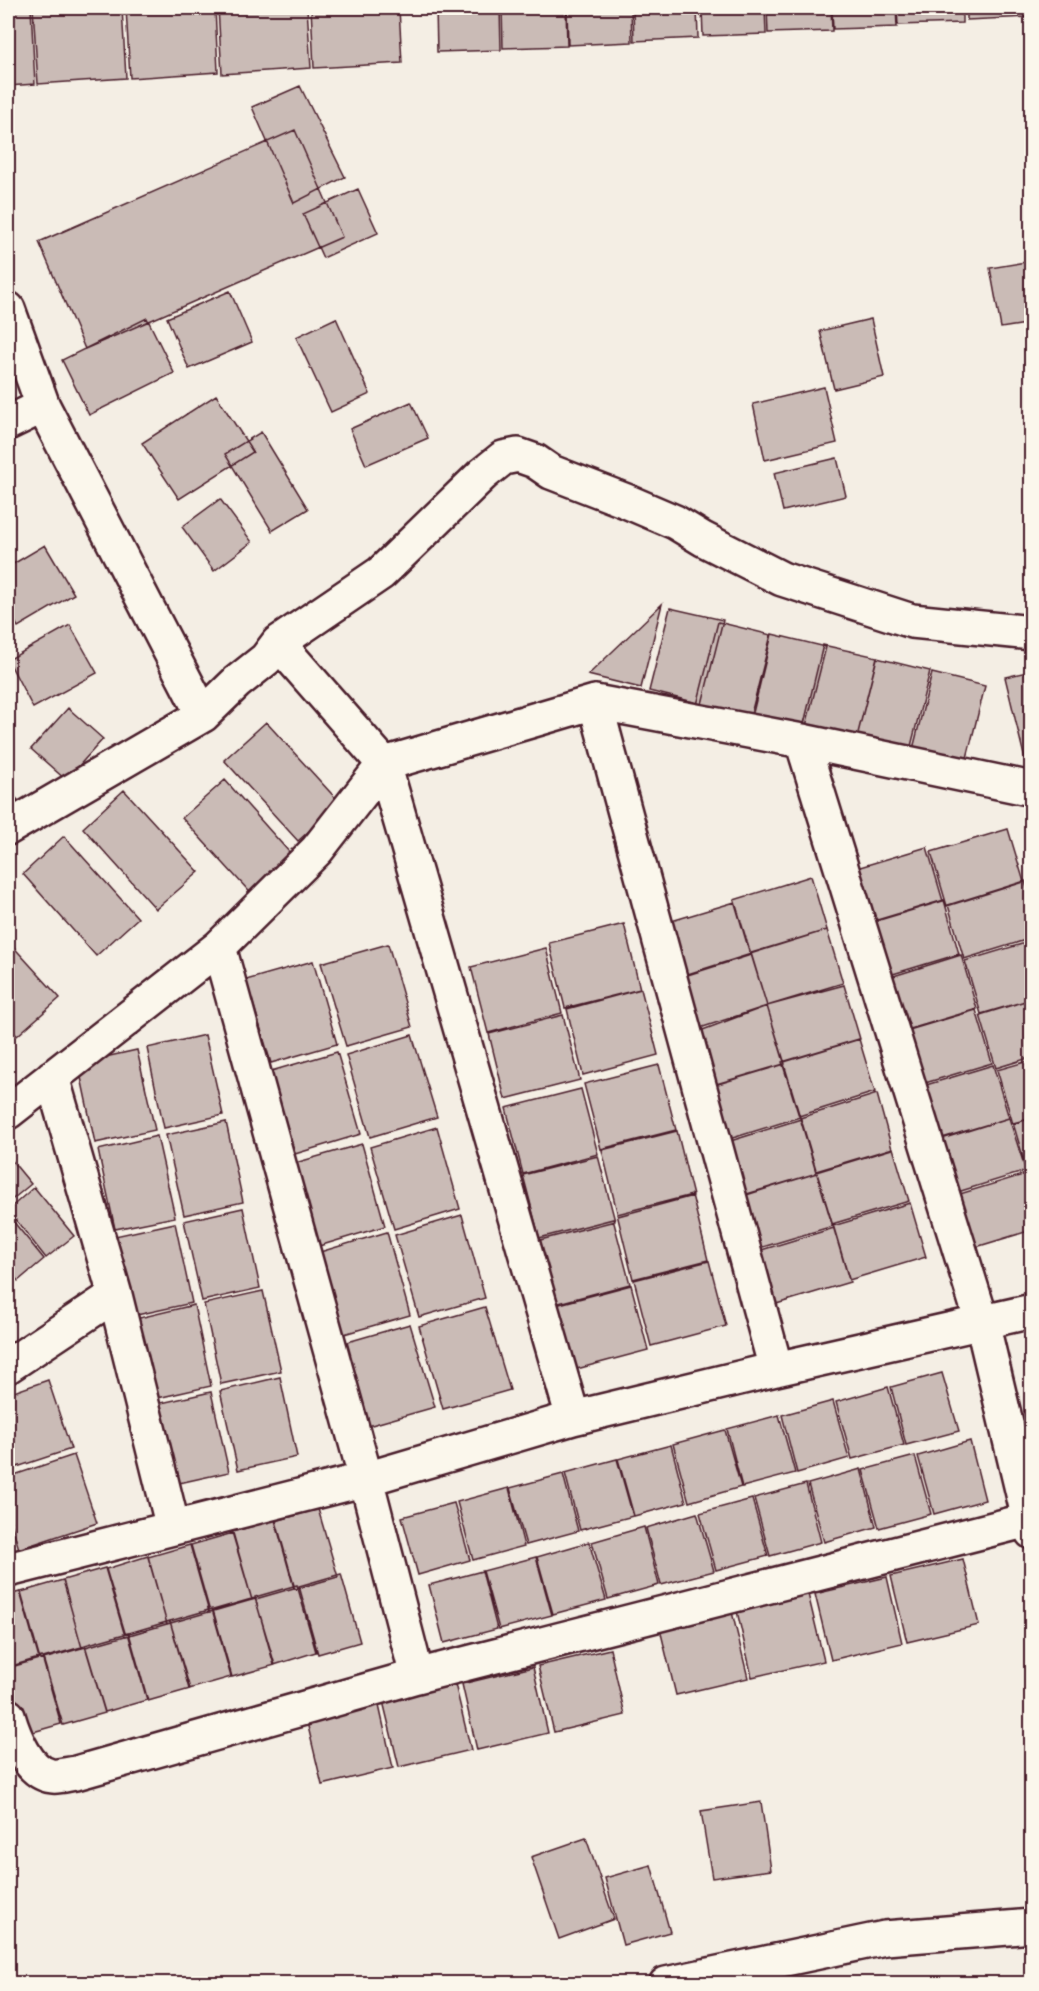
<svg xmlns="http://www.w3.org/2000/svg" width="1039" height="1991" viewBox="0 0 1039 1991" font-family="'Patrick Hand',sans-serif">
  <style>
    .building { fill: #cabbb6; stroke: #4a1f2b; stroke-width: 1.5 }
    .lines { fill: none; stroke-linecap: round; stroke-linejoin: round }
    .street-casing { stroke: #4a1f2b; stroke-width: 38 }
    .street { stroke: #fbf7ec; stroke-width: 33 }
  </style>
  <rect width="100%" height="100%" fill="#f4eee4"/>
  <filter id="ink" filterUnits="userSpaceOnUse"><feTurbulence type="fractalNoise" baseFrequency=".0167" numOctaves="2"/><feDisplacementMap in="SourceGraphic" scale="12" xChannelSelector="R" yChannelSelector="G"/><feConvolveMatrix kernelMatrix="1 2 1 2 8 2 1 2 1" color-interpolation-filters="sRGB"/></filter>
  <g filter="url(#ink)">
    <!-- building -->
    <path class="building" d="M 8,8 L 31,8 L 35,84 L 8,86 Z
      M 33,8 L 122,8 L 126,78 L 38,84 Z
      M 126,8 L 215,8 L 218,72 L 130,78 Z
      M 218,8 L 307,8 L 311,68 L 222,74 Z
      M 311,8 L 399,8 L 402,63 L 314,68 Z
      M 436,8 L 500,8 L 501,50 L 437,52 Z
      M 502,8 L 566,8 L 567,46 L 503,48 Z
      M 567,8 L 631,8 L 632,42 L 568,45 Z
      M 633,8 L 697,8 L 698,38 L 634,41 Z
      M 702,8 L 765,8 L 766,34 L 703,36 Z
      M 767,8 L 831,8 L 832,31 L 768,33 Z
      M 832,8 L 896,8 L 897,27 L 833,29 Z
      M 897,8 L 962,8 L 962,23 L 898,25 Z
      M 967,8 L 1031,8 L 1031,17 L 967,20 Z
      M 300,86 L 345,177 L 294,203 L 252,107 Z
      M 295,130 L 342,237 L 85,349 L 39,242 Z
      M 358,189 L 378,233 L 323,258 L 303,214 Z
      M 1032,261 L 1032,323 L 1001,328 L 990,268 Z
      M 230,291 L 252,342 L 189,369 L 167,318 Z
      M 147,318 L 174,373 L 89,415 L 62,360 Z
      M 336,318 L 370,394 L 331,412 L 296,337 Z
      M 871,319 L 884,377 L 834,389 L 820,331 Z
      M 824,387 L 837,443 L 765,460 L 753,404 Z
      M 216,395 L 253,452 L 179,499 L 142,443 Z
      M 411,402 L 428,438 L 366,465 L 350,429 Z
      M 261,432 L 308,509 L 272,531 L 225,454 Z
      M 837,458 L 846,496 L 783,511 L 774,473 Z
      M 220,499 L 252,542 L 214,571 L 182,527 Z
      M 45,545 L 74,594 L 18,627 L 8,609 L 8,567 Z
      M 662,604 L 641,688 L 588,675 Z
      M 670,608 L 723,620 L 702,704 L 649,691 Z
      M 718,622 L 771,635 L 750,718 L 697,705 Z
      M 70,625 L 97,673 L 33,708 L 8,660 Z
      M 772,634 L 826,647 L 805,730 L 752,717 Z
      M 823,645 L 877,657 L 856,741 L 803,728 Z
      M 877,658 L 930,671 L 909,754 L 856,741 Z
      M 1032,671 L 1032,771 L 1028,772 L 1005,677 Z
      M 932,673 L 985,686 L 964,770 L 911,757 Z
      M 68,708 L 103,739 L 66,780 L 31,749 Z
      M 266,722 L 340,803 L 298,841 L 224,760 Z
      M 225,780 L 298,862 L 257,900 L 182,818 Z
      M 8,790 L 18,800 L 8,811 Z
      M 124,790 L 199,872 L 156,909 L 83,828 Z
      M 1008,829 L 1024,882 L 947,906 L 931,852 Z
      M 64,836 L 138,918 L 96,956 L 23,874 Z
      M 927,847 L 943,901 L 866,924 L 850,870 Z
      M 811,876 L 827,930 L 750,954 L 734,900 Z
      M 1025,881 L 1032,905 L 1032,938 L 964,959 L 948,905 Z
      M 944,900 L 959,954 L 883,977 L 867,923 Z
      M 735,902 L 751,955 L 675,979 L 658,925 Z
      M 624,924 L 640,989 L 565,1008 L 549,943 Z
      M 827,930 L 843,983 L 767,1006 L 751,953 Z
      M 8,941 L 60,998 L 17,1036 L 8,1025 Z
      M 1032,941 L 1032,999 L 981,1014 L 965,961 Z
      M 388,944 L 412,1027 L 346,1046 L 321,963 Z
      M 546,948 L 562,1013 L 488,1033 L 471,967 Z
      M 751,954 L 767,1006 L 691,1031 L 675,978 Z
      M 961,955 L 977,1009 L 900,1032 L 884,979 Z
      M 313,961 L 337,1044 L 271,1063 L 246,980 Z
      M 844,985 L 860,1039 L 784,1062 L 767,1006 Z
      M 641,989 L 658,1055 L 583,1075 L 567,1009 Z
      M 1032,999 L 1032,1057 L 996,1068 L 980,1015 Z
      M 767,1006 L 785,1064 L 708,1087 L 692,1034 Z
      M 976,1010 L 992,1063 L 915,1086 L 899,1033 Z
      M 563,1015 L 580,1080 L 505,1099 L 489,1034 Z
      M 205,1035 L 223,1115 L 164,1128 L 147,1048 Z
      M 412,1035 L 437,1117 L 370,1137 L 346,1055 Z
      M 859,1039 L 875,1092 L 799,1116 L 782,1062 Z
      M 137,1050 L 155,1130 L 95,1143 L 78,1063 Z
      M 337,1052 L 361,1134 L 295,1154 L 271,1071 Z
      M 1032,1060 L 1032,1118 L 1013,1124 L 997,1070 Z
      M 784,1064 L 800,1117 L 723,1141 L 706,1087 Z
      M 659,1065 L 676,1130 L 601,1149 L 584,1084 Z
      M 993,1065 L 1009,1118 L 932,1142 L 916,1088 Z
      M 581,1089 L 598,1154 L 523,1174 L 506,1108 Z
      M 877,1094 L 892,1149 L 816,1172 L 800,1118 Z
      M 1009,1118 L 1026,1171 L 948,1195 L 932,1141 Z
      M 1032,1118 L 1032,1176 L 1029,1177 L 1013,1123 Z
      M 801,1119 L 817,1173 L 740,1197 L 724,1143 Z
      M 226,1122 L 243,1202 L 184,1215 L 166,1135 Z
      M 437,1127 L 460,1209 L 394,1229 L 370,1147 Z
      M 677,1131 L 693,1196 L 618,1216 L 602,1150 Z
      M 157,1136 L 175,1217 L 115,1229 L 98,1150 Z
      M 362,1144 L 385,1226 L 319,1246 L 295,1163 Z
      M 893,1148 L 909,1201 L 832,1224 L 816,1171 Z
      M 8,1156 L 31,1184 L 8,1203 Z
      M 598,1156 L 615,1221 L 540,1240 L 523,1175 Z
      M 817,1173 L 833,1226 L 756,1249 L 740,1196 Z
      M 1026,1174 L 1032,1190 L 1032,1230 L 966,1250 L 950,1197 Z
      M 34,1187 L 74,1236 L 46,1258 L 8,1210 Z
      M 692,1195 L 708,1260 L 633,1279 L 617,1214 Z
      M 910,1203 L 926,1257 L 849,1280 L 833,1226 Z
      M 243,1208 L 260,1288 L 202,1301 L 184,1221 Z
      M 8,1215 L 44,1259 L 18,1281 L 8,1269 Z
      M 462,1215 L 485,1298 L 419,1317 L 395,1235 Z
      M 613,1219 L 630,1284 L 555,1304 L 539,1238 Z
      M 175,1223 L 192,1303 L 132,1316 L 115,1236 Z
      M 834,1228 L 850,1282 L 773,1305 L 758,1251 Z
      M 387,1232 L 410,1315 L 344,1334 L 320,1252 Z
      M 709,1261 L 726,1326 L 651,1346 L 634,1280 Z
      M 8,1275 L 15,1284 L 8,1290 Z
      M 631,1285 L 648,1350 L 573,1370 L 556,1305 Z
      M 263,1291 L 281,1371 L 221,1384 L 204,1304 Z
      M 194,1305 L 211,1386 L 153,1399 L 135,1319 Z
      M 485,1307 L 510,1390 L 443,1409 L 419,1326 Z
      M 410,1324 L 435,1407 L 368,1426 L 344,1343 Z
      M 942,1373 L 959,1431 L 906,1445 L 891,1387 Z
      M 280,1377 L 297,1457 L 238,1470 L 220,1391 Z
      M 48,1380 L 71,1449 L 8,1470 L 8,1394 Z
      M 888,1387 L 904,1445 L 852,1459 L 836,1402 Z
      M 211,1392 L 229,1472 L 170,1485 L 152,1405 Z
      M 833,1401 L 849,1458 L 797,1473 L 782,1415 Z
      M 779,1415 L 795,1473 L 742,1487 L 727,1429 Z
      M 725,1430 L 741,1487 L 689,1502 L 673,1444 Z
      M 970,1441 L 985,1500 L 934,1514 L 918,1456 Z
      M 671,1445 L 686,1502 L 634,1516 L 618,1459 Z
      M 74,1455 L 97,1523 L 19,1549 L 8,1513 L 8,1477 Z
      M 915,1456 L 931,1514 L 879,1528 L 863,1470 Z
      M 617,1459 L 633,1516 L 580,1530 L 565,1473 Z
      M 861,1469 L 876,1527 L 824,1542 L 808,1484 Z
      M 563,1474 L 578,1531 L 526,1545 L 510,1488 Z
      M 806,1484 L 821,1542 L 770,1556 L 754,1498 Z
      M 509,1488 L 524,1546 L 473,1560 L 457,1502 Z
      M 752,1499 L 768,1556 L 716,1570 L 700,1513 Z
      M 454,1503 L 470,1560 L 418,1575 L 402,1517 Z
      M 318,1509 L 338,1577 L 295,1589 L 276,1521 Z
      M 697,1513 L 714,1571 L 661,1585 L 646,1528 Z
      M 275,1520 L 294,1588 L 252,1600 L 232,1532 Z
      M 644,1527 L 659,1585 L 608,1599 L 592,1542 Z
      M 233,1533 L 252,1600 L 210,1612 L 191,1545 Z
      M 589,1542 L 606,1600 L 553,1614 L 537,1557 Z
      M 190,1545 L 209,1612 L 167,1624 L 148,1557 Z
      M 148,1556 L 167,1624 L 126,1636 L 106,1569 Z
      M 536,1557 L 552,1615 L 499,1629 L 483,1571 Z
      M 963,1559 L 979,1625 L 907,1642 L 891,1576 Z
      M 105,1568 L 125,1636 L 82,1648 L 63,1580 Z
      M 482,1571 L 497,1629 L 444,1643 L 429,1585 Z
      M 341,1574 L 360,1642 L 318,1654 L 299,1586 Z
      M 887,1577 L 902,1643 L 831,1660 L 815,1594 Z
      M 63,1580 L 82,1648 L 40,1660 L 21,1592 Z
      M 297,1585 L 316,1652 L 274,1665 L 255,1597 Z
      M 20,1592 L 39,1659 L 8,1668 L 8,1595 Z
      M 808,1594 L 824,1661 L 752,1677 L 737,1611 Z
      M 255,1598 L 275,1665 L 232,1677 L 213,1610 Z
      M 212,1609 L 231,1677 L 189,1689 L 170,1621 Z
      M 732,1612 L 748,1678 L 676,1695 L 660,1629 Z
      M 170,1621 L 190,1689 L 148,1701 L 129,1633 Z
      M 128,1633 L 147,1700 L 105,1712 L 85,1645 Z
      M 85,1646 L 105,1713 L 63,1725 L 43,1658 Z
      M 610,1649 L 625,1715 L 554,1732 L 538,1666 Z
      M 42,1657 L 61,1724 L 19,1736 L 8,1694 L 8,1667 Z
      M 533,1667 L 548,1733 L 477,1750 L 462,1684 Z
      M 455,1684 L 471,1750 L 399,1767 L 383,1701 Z
      M 378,1701 L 393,1768 L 322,1785 L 306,1718 Z
      M 761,1802 L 771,1870 L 712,1878 L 701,1811 Z
      M 586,1838 L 614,1919 L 559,1939 L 531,1857 Z
      M 651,1865 L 670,1932 L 623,1945 L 605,1878 Z"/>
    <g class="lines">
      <!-- street casing -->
      <g class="street-casing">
        <path id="street" d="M 8,309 L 43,406 L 203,715
          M 8,423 L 43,406
          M 278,643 L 384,764 L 573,1418
          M 595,702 L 776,1369
          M 802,741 L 982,1322 L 1032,1532
          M 8,828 L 203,715 L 237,682 L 266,659 L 278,643 L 381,573 L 483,474 L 503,458 L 518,455 L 535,461 L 551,472 L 626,501 L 675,522 L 703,539 L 782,579 L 912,621 L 1032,633
          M 219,947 L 366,1479 L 417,1676
          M 52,1077 L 115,1295 L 173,1528
          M 8,1112 L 219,947 L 317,850 L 384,764 L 595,702 L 802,741 L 1032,789
          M 8,1366 L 115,1295
          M 8,1570 L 366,1479 L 573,1418 L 776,1369 L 1032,1311
          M 8,1716 C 14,1736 28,1773 52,1776 C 59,1777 68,1774 76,1773 L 417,1676 L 1028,1520
          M 666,1984 L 885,1938 L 1032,1926"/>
      </g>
      <!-- street -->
      <use href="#street" class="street"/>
    </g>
  </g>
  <!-- margin -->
  <rect width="1039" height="1991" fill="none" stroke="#fbf7ec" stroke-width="30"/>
  <rect x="15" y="15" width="1009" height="1961" fill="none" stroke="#4a1f2b" stroke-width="2" filter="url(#ink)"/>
</svg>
